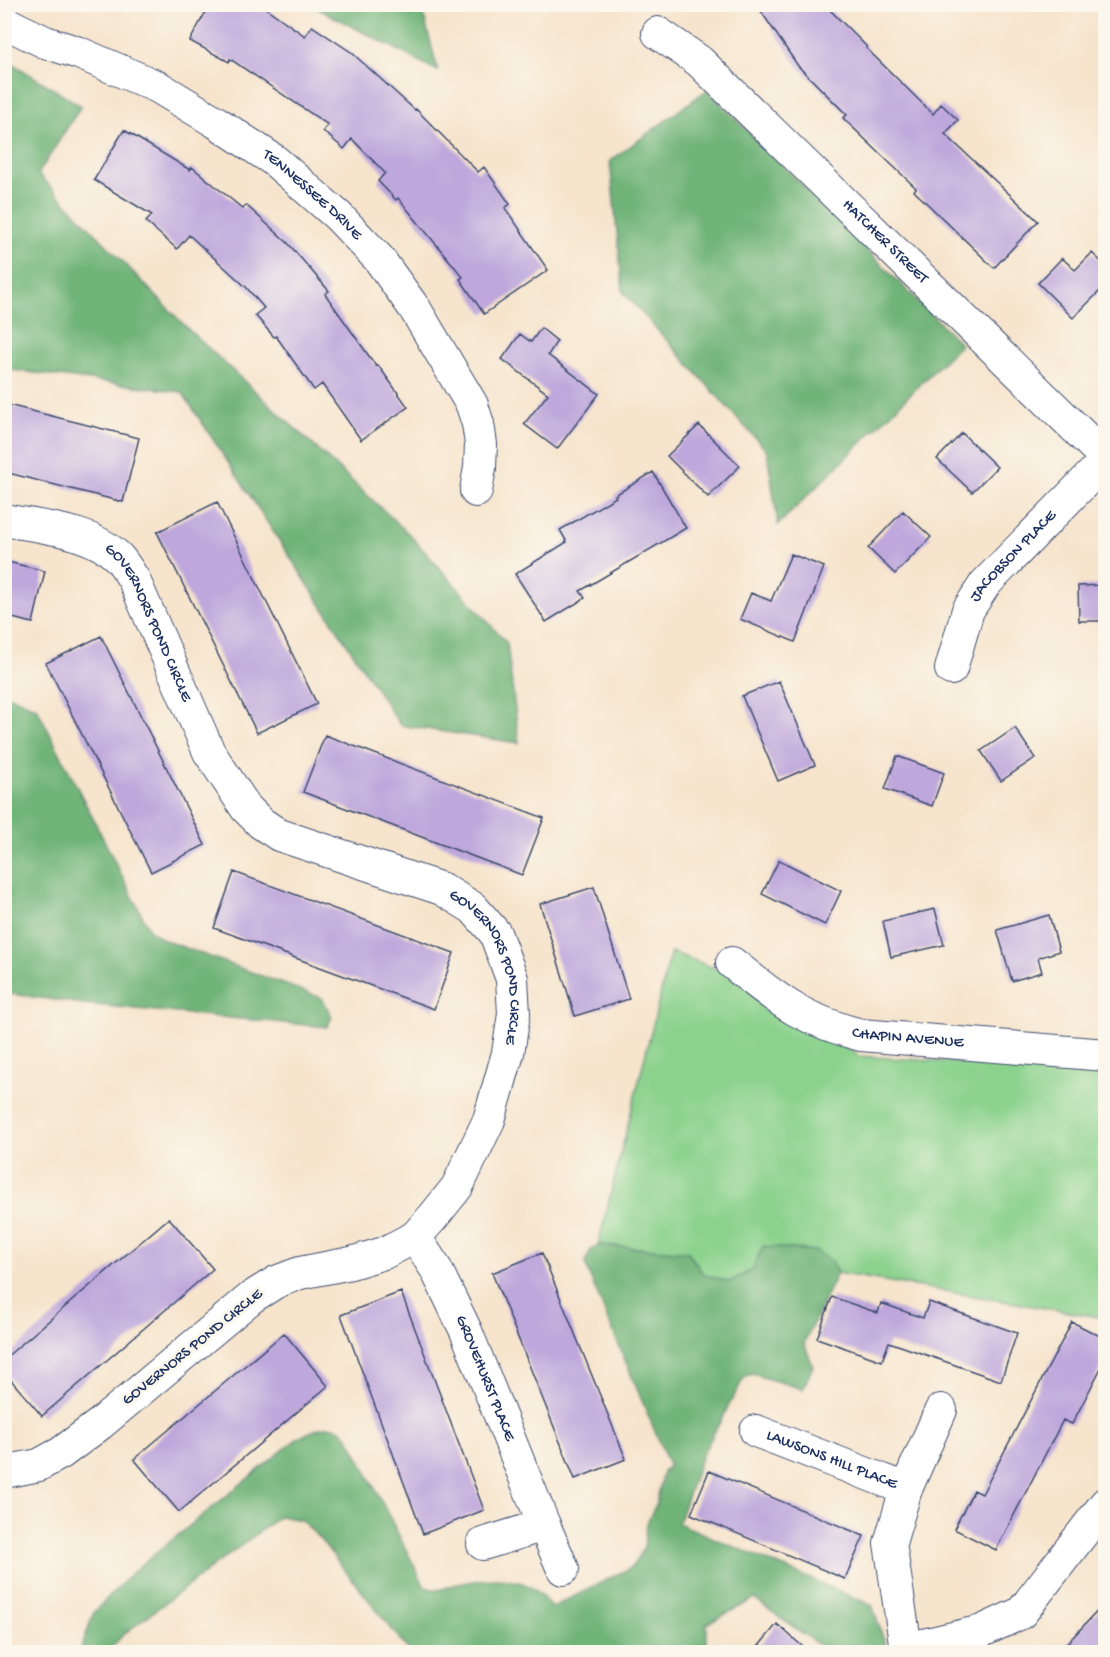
<svg xmlns="http://www.w3.org/2000/svg" width="1110" height="1657" viewBox="0 0 1110 1657" font-family="'Gochi Hand',sans-serif">
  <style>
    .green { fill: #8bd28d; stroke: #538076; stroke-width: 1.5 }
    .forest { fill: #70b478; stroke: #46726b; stroke-width: 1.5 }
    .building { fill: #bea7dc }
    .lines { fill: none; stroke-linecap: round; stroke-linejoin: round }
    .street-casing { stroke: #3c4a6e; stroke-width: 34 }
    .street { stroke: #fff; stroke-width: 32 }
    .labels { text-anchor: middle; dominant-baseline: central; stroke-width: 6; stroke-linejoin: round; paint-order: stroke }
    .street-label { font-size: 16px; fill: #1b2f5e; stroke: #fbf7ec }
  </style>
  <rect width="100%" height="100%" fill="#fbf7ec"/>
  <filter id="ink" filterUnits="userSpaceOnUse"><feTurbulence type="fractalNoise" baseFrequency=".0167" numOctaves="2"/><feDisplacementMap in="SourceGraphic" scale="12" xChannelSelector="R" yChannelSelector="G"/><feConvolveMatrix kernelMatrix="1 2 1 2 8 2 1 2 1" color-interpolation-filters="sRGB"/></filter>
  <filter id="wash" filterUnits="userSpaceOnUse"><feTurbulence type="fractalNoise" baseFrequency=".008" numOctaves="4" result="noise"/><feDisplacementMap in="SourceGraphic" scale="24" xChannelSelector="R" yChannelSelector="G"/><feGaussianBlur stdDeviation="1.35" result="paint"/><feColorMatrix in="noise" values="0 0 0 0 0 0 0 0 0 0 0 0 0 0 0 0 0 1.4 0 .05"/><feComposite in="paint" operator="in"/></filter>
  <g filter="url(#wash)">
    <rect width="100%" height="100%" fill="#f6e4cc"/>
    <!-- green -->
    <path class="green" d="M 671,952 L 758,984 L 859,1056 L 1105,1072 L 1105,1318 L 837,1273 L 831,1261 L 752,1270 L 729,1282 L 703,1274 L 688,1252 L 598,1245 Z"/>
    <!-- forest -->
    <path class="forest" d="M 311,5 L 421,5 L 438,71 Z
      M 5,59 L 81,106 L 38,174 L 191,332 L 408,533 L 507,643 L 519,743 L 400,725 L 182,392 L 5,369 Z
      M 707,90 L 961,344 L 778,525 L 767,451 L 623,292 L 610,161 Z
      M 5,694 L 37,708 L 149,929 L 164,940 L 322,998 L 332,1017 L 327,1027 L 84,1004 L 5,993 Z
      M 598,1245 L 688,1252 L 703,1274 L 729,1282 L 752,1270 L 763,1246 L 816,1251 L 831,1261 L 837,1273 L 804,1343 L 813,1366 L 803,1389 L 752,1374 L 744,1378 L 702,1455 L 678,1523 L 872,1605 L 886,1647 L 880,1652 L 829,1652 L 754,1599 L 707,1624 L 707,1652 L 410,1652 L 320,1539 L 301,1520 L 280,1516 L 124,1634 L 107,1652 L 82,1652 L 81,1649 L 94,1612 L 135,1570 L 298,1438 C 310,1432 327,1422 340,1429 C 348,1434 353,1446 357,1453 L 425,1587 C 443,1593 441,1588 457,1584 C 480,1579 515,1574 535,1590 C 542,1594 546,1602 551,1608 L 632,1567 L 644,1548 L 646,1525 L 656,1504 L 663,1472 L 669,1465 L 588,1272 L 585,1262 L 591,1250 Z"/>
    <g id="blocks">
      <!-- building -->
      <path class="building" d="M 210,4 L 260,4 L 305,36 L 312,26 L 351,52 L 415,110 L 416,109 L 478,172 L 484,167 L 510,204 L 505,208 L 548,270 L 484,314 L 460,279 L 463,277 L 398,198 L 396,200 L 378,181 L 385,173 L 352,139 L 344,149 L 323,131 L 328,125 L 230,59 L 229,62 L 190,41 Z
        M 756,4 L 824,4 L 867,47 L 866,48 L 933,114 L 941,104 L 958,120 L 945,134 L 1038,221 L 994,268 L 914,191 L 916,188 L 843,118 L 847,115 L 798,66 Z
        M 124,130 L 190,170 L 192,167 L 243,209 L 246,205 L 287,242 L 329,291 L 325,294 L 376,366 L 378,365 L 408,407 L 361,440 L 322,384 L 314,390 L 276,336 L 274,337 L 255,315 L 264,308 L 246,287 L 189,235 L 177,249 L 146,222 L 152,215 L 94,180 Z
        M 1092,253 L 1106,266 L 1106,285 L 1073,318 L 1038,283 L 1062,258 L 1075,270 Z
        M 541,328 L 557,341 L 548,355 L 599,394 L 557,449 L 524,424 L 548,394 L 502,359 L 520,334 L 531,342 Z
        M 4,404 L 139,438 L 123,502 L 4,472 Z
        M 699,425 L 740,466 L 708,497 L 667,456 Z
        M 962,433 L 997,467 L 972,492 L 937,459 Z
        M 653,472 L 686,528 L 580,591 L 585,598 L 546,622 L 515,574 L 567,542 L 560,530 L 616,497 L 615,495 Z
        M 217,502 L 317,704 L 257,733 L 157,532 Z
        M 903,511 L 931,537 L 895,574 L 868,548 Z
        M 791,554 L 824,567 L 795,642 L 740,619 L 751,593 L 771,601 Z
        M 4,561 L 45,571 L 33,623 L 4,616 Z
        M 1106,585 L 1106,621 L 1079,621 L 1078,586 Z
        M 101,636 L 205,845 L 151,872 L 46,663 Z
        M 779,681 L 815,765 L 778,781 L 742,696 Z
        M 1015,728 L 1035,758 L 1001,781 L 981,751 Z
        M 325,735 L 544,818 L 522,875 L 303,792 Z
        M 897,756 L 944,773 L 932,806 L 885,789 Z
        M 779,860 L 841,891 L 825,925 L 762,894 Z
        M 234,872 L 454,953 L 434,1009 L 214,928 Z
        M 594,887 L 629,999 L 575,1016 L 540,904 Z
        M 935,909 L 944,945 L 891,957 L 883,921 Z
        M 1049,915 L 1059,951 L 1038,958 L 1042,972 L 1012,981 L 997,930 Z
        M 169,1218 L 213,1269 L 42,1416 L 4,1372 L 4,1359 Z
        M 542,1253 L 626,1459 L 575,1479 L 492,1273 Z
        M 401,1292 L 484,1510 L 423,1534 L 341,1315 Z
        M 832,1297 L 878,1313 L 881,1303 L 923,1318 L 929,1302 L 1017,1333 L 1001,1381 L 889,1342 L 882,1361 L 817,1338 Z
        M 1072,1322 L 1106,1339 L 1106,1358 L 1072,1424 L 1063,1420 L 996,1550 L 954,1529 L 974,1490 L 982,1494 Z
        M 284,1333 L 328,1386 L 179,1512 L 134,1459 Z
        M 709,1471 L 864,1536 L 845,1579 L 691,1514 Z
        M 1106,1602 L 1106,1653 L 1058,1653 Z
        M 777,1624 L 810,1653 L 753,1653 Z"/>
    </g>
  </g>
  <g filter="url(#ink)">
    <use href="#blocks" fill-opacity="0" stroke="#3c4a6e" stroke-width="1.5"/>
    <g class="lines">
      <!-- street casing -->
      <g class="street-casing">
        <g id="street">
          <path id="s1" d="M 4,22 L 45,42 L 79,53 L 158,87 L 216,122 L 275,161 L 338,216 L 379,259 L 415,309 L 472,405 L 478,424 L 481,444 L 480,467 L 476,491"/>
          <path id="s2" d="M 658,33 L 699,61 L 1106,458"/>
          <path id="s3" d="M 4,520 C 41,527 90,530 118,557 C 124,563 129,572 134,580 L 209,752 L 246,808 L 261,823 L 279,835 L 442,889 L 473,908 L 495,933 L 512,979 L 514,1014 L 508,1053 L 489,1120 L 457,1187 L 433,1217 L 415,1237 L 384,1253 L 351,1263 L 300,1273 L 276,1282 L 252,1297 L 100,1424 L 61,1453 L 39,1465 L 4,1472"/>
          <path id="s4" d="M 951,669 L 968,610 L 985,584 L 1106,460"/>
          <path id="s5" d="M 732,963 C 752,979 773,997 796,1010 C 816,1021 838,1029 861,1035 L 1106,1055"/>
          <path id="s6" d="M 415,1237 L 436,1269 L 466,1331 L 544,1525 L 483,1544"/>
          <path id="s7" d="M 756,1431 L 906,1489"/>
          <path d="M 544,1525 L 563,1569"/>
          <path d="M 906,1649 L 982,1631 L 1021,1613 L 1106,1503"/>
          <path d="M 906,1649 L 890,1543 L 906,1489 L 941,1410"/>
        </g>
      </g>
      <!-- street -->
      <use href="#street" class="street"/>
    </g>
  </g>
  <g class="labels">
    <!-- street labels -->
    <g class="street-label">
      <text stroke="none"><textPath href="#s1" startOffset="356">TENNESSEE DRIVE</textPath></text>
      <text stroke="none"><textPath href="#s2" startOffset="309">HATCHER STREET</textPath></text>
      <text stroke="none"><textPath href="#s4" startOffset="132">JACOBSON PLACE</textPath></text>
      <text stroke="none"><textPath href="#s3" startOffset="194">GOVERNORS POND CIRCLE</textPath></text>
      <text stroke="none"><textPath href="#s3" startOffset="716">GOVERNORS POND CIRCLE</textPath></text>
      <text stroke="none"><textPath href="#s5" startOffset="196">CHAPIN AVENUE</textPath></text>
      <text transform="translate(193 1348) rotate(-39)">GOVERNORS POND CIRCLE</text>
      <text stroke="none"><textPath href="#s6" startOffset="158">GROVEHURST PLACE</textPath></text>
      <text stroke="none"><textPath href="#s7" startOffset="81">LAWSONS HILL PLACE</textPath></text>
    </g>
  </g>
  <!-- margin -->
  <rect width="1110" height="1657" fill="none" stroke="#fbf7ec" stroke-width="24"/>
</svg>
